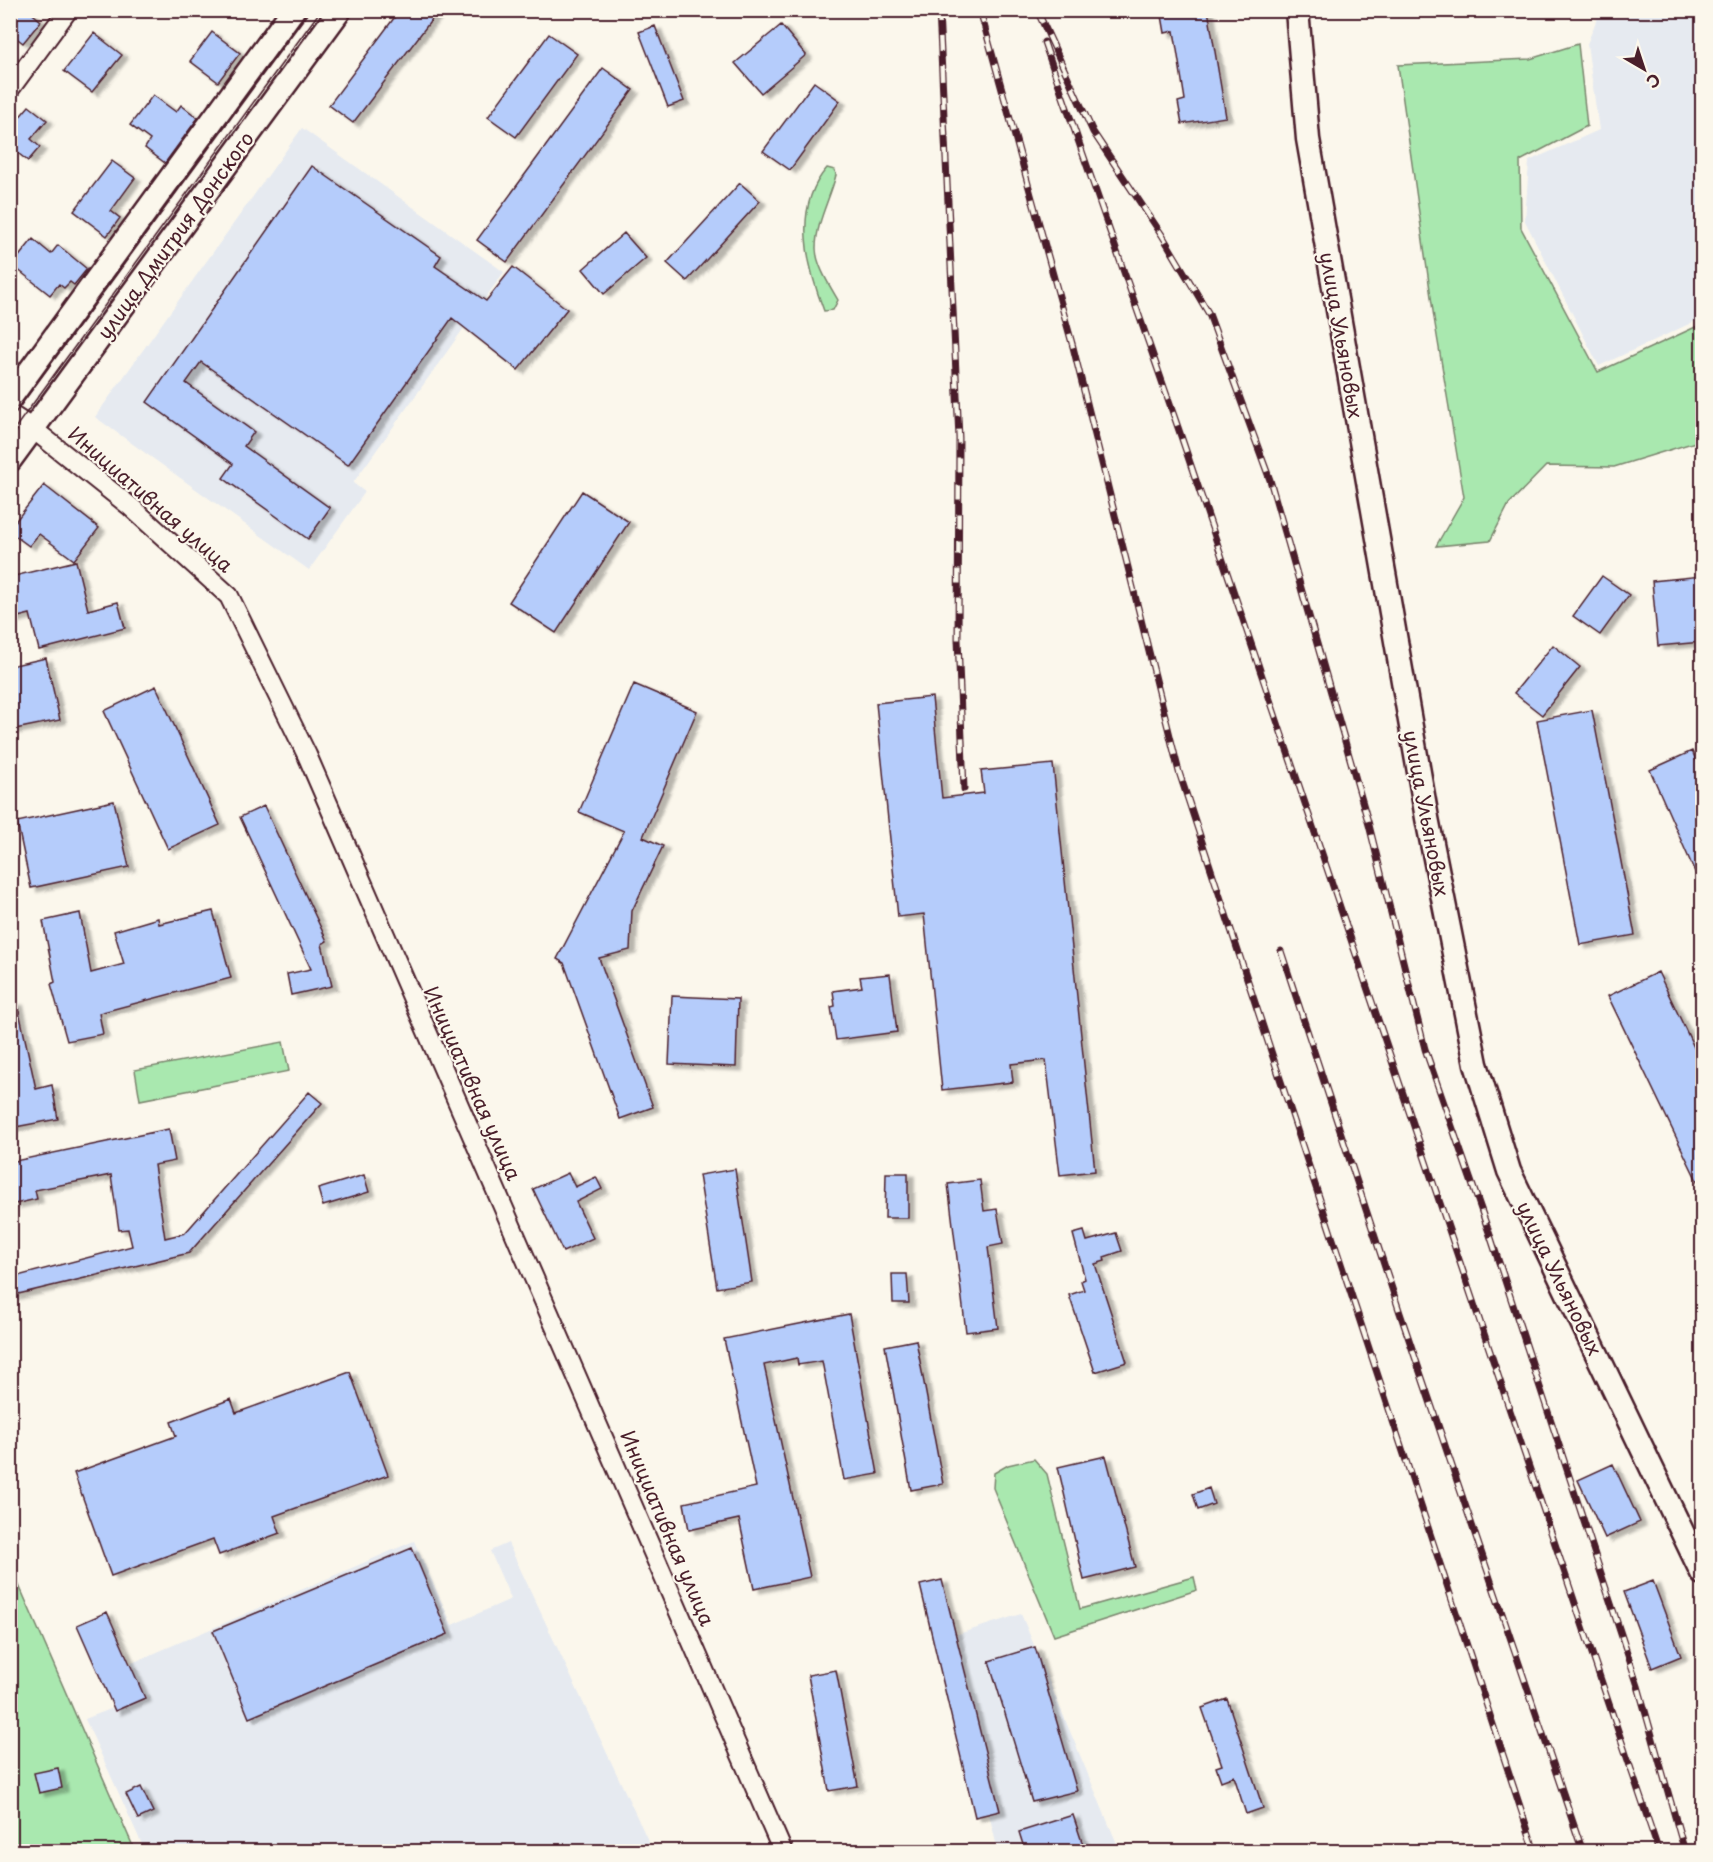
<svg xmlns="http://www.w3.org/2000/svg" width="1713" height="1862" viewBox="0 0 1713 1862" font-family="'Playpen Sans',sans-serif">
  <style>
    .built { fill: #e6eaf0 }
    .green { fill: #a9e8af; stroke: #7a846d; stroke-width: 1.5 }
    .building { fill: #b5ccfb; stroke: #4a1f2b; stroke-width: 1.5; filter: url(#shadow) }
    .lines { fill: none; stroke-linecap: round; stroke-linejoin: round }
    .minor-casing { stroke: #4a1f2b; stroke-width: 22 }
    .tertiary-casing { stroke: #4a1f2b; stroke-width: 27 }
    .minor { stroke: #fbf7ec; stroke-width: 18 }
    .tertiary { stroke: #fbf7ec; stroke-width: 22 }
    .tram { stroke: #4a1f2b; stroke-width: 1.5 }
    .rail-casing { stroke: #4a1f2b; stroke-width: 7 }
    .rail { stroke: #fbf7ec; stroke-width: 4.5; stroke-dasharray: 14; stroke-linecap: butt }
    .labels { text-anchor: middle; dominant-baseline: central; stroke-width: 4.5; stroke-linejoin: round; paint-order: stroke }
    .street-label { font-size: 20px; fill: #4a1f2b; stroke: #fbf7ec }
  </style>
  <defs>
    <filter id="shadow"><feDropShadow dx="6" dy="3.5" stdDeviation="1.5" flood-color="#0004"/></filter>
  </defs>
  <rect width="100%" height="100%" fill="#fbf7ec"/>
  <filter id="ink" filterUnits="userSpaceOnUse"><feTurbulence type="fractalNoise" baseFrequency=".0167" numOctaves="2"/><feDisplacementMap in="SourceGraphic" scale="12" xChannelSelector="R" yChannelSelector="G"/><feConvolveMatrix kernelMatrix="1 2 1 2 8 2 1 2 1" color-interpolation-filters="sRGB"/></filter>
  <g filter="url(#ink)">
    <!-- built -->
    <path class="built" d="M 1600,11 L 1702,11 L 1702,318 L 1599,366 L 1525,221 L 1529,161 L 1599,130 L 1587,44 Z
      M 302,128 L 504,272 L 353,483 L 365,492 L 309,570 L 95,417 Z
      M 414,1541 L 452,1625 L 511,1599 L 490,1551 L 508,1543 L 653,1851 L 145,1851 L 85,1719 L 139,1698 L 125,1666 Z
      M 1021,1614 L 1120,1851 L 998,1851 L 946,1638 Z"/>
    <!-- green -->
    <path class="green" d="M 1578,44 L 1587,126 L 1520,161 L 1521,228 L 1598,372 L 1702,324 L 1702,440 L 1614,467 L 1546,466 L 1509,504 L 1490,541 L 1436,546 L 1464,497 L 1434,318 L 1398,65 L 1530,59 Z
      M 827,168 L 835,170 L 836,175 C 830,199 816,223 816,248 C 816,265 830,286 838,300 L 833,310 L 824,311 C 807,266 792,208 827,168 Z
      M 283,1042 L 289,1071 L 140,1100 L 135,1070 Z
      M 1034,1459 L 1047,1474 L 1080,1609 L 1194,1577 L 1197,1590 L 1054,1636 L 993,1488 L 994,1473 L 1008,1465 Z
      M 10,1567 L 11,1567 L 135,1851 L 11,1852 Z"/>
    <!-- building -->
    <path class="building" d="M 10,10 L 28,10 L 41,21 L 23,43 L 10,33 Z
      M 400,10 L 439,10 L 353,123 L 329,105 Z
      M 1161,10 L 1208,10 L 1226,117 L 1182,124 L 1178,102 L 1185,100 L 1174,31 L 1165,33 Z
      M 781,25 L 806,55 L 761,93 L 735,63 Z
      M 655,26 L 684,101 L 668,107 L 639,32 Z
      M 212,32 L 240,53 L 218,82 L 190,61 Z
      M 94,33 L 122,55 L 92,92 L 64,71 Z
      M 549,34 L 577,54 L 516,137 L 488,117 Z
      M 603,68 L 633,90 L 507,262 L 477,240 Z
      M 814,82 L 840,101 L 790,170 L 763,151 Z
      M 153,95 L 176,112 L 181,105 L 198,118 L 165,163 L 145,148 L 150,140 L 130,125 Z
      M 29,106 L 47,120 L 31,139 L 40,147 L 28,161 L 10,147 L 10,128 Z
      M 112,161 L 135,178 L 111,211 L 120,218 L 107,236 L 74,211 Z
      M 312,166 L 441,256 L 435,266 L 486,301 L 513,267 L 567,309 L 518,370 L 452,318 L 348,465 L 201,362 L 186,383 L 254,432 L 244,446 L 330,508 L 308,539 L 223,478 L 233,464 L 147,402 Z
      M 740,183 L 760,201 L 687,281 L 667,263 Z
      M 624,233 L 646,258 L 604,294 L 583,269 Z
      M 33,239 L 51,254 L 58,245 L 87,269 L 74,285 L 70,282 L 64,288 L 59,284 L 50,295 L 12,265 Z
      M 44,485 L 99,528 L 74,560 L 39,534 L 29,546 L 10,532 L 10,528 Z
      M 582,491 L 629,522 L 556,633 L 509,602 Z
      M 76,561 L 88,610 L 118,602 L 125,628 L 39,650 L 30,614 L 10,619 L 10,577 Z
      M 1602,576 L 1629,595 L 1600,635 L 1573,616 Z
      M 1702,576 L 1702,642 L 1658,646 L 1652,581 Z
      M 1553,645 L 1580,667 L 1542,715 L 1514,693 Z
      M 46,658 L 60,720 L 10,730 L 10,666 Z
      M 634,684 L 697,711 L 643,837 L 663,846 L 632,911 L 630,950 L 599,958 L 653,1107 L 620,1119 L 564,963 L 557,959 L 624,831 L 579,812 Z
      M 156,686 L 220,825 L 168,849 L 104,711 Z
      M 932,697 L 942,798 L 984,793 L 981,771 L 1053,764 L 1095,1171 L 1060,1175 L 1046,1060 L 1011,1064 L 1013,1082 L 942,1090 L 924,914 L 898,917 L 876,703 Z
      M 1592,710 L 1635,935 L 1580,945 L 1537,720 Z
      M 1692,751 L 1702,773 L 1702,888 L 1650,770 Z
      M 114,801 L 129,867 L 31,888 L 17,822 Z
      M 264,806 L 327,941 L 322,944 L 332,986 L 291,995 L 287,974 L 311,969 L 240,817 Z
      M 213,911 L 231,978 L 99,1013 L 103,1034 L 67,1041 L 51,984 L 55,982 L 43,921 L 80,913 L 91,973 L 124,964 L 114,931 L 158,918 L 159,924 Z
      M 1658,972 L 1702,1064 L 1702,1191 L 1608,996 Z
      M 890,974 L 897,1032 L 836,1040 L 831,1007 L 835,1006 L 833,991 L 862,987 L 860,977 Z
      M 672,996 L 738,999 L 736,1067 L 669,1064 Z
      M 17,1002 L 36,1089 L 52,1085 L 58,1119 L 10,1128 L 10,1003 Z
      M 309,1092 L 322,1103 L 189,1253 L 10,1296 L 10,1278 L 132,1246 L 128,1229 L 119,1230 L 111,1175 L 35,1190 L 37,1199 L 10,1205 L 10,1162 L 169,1129 L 175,1161 L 154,1165 L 165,1238 L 185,1233 Z
      M 735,1169 L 752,1282 L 717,1288 L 699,1175 Z
      M 568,1173 L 575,1187 L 596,1177 L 602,1189 L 576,1202 L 593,1238 L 563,1252 L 533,1189 Z
      M 886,1173 L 908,1173 L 908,1218 L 885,1218 Z
      M 364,1175 L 369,1192 L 323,1206 L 318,1189 Z
      M 980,1180 L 984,1211 L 997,1209 L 1003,1244 L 988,1247 L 998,1328 L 966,1332 L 948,1184 Z
      M 1084,1231 L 1087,1241 L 1116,1233 L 1122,1251 L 1104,1257 L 1105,1261 L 1095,1264 L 1127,1362 L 1095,1372 L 1069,1295 L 1084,1290 L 1081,1281 L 1085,1279 L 1073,1234 Z
      M 892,1274 L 907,1274 L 909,1303 L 893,1303 Z
      M 849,1314 L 878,1474 L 844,1480 L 822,1361 L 798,1365 L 797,1358 L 764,1365 L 810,1577 L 754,1589 L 739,1519 L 689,1530 L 684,1503 L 756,1487 L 724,1339 Z
      M 916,1340 L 943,1484 L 911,1490 L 885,1346 Z
      M 350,1372 L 388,1475 L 274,1516 L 280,1533 L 219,1555 L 213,1539 L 111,1576 L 74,1473 L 176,1436 L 171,1422 L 231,1399 L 236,1413 Z
      M 1106,1456 L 1135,1567 L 1084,1580 L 1058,1467 Z
      M 1613,1464 L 1640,1522 L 1605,1538 L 1578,1480 Z
      M 1209,1488 L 1214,1504 L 1198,1510 L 1193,1494 Z
      M 412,1548 L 448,1634 L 249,1718 L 213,1631 Z
      M 942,1580 L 1000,1811 L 975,1817 L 920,1585 Z
      M 1653,1581 L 1681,1656 L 1652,1668 L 1624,1592 Z
      M 107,1612 L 145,1698 L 115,1711 L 77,1625 Z
      M 1035,1647 L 1077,1791 L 1032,1802 L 989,1661 Z
      M 836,1670 L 858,1786 L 829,1791 L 808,1675 Z
      M 1227,1699 L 1263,1808 L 1246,1814 L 1234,1776 L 1221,1781 L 1216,1767 L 1222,1765 L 1202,1708 Z
      M 58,1768 L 62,1788 L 39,1793 L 34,1773 Z
      M 141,1787 L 153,1812 L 138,1819 L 126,1794 Z
      M 1073,1815 L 1085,1851 L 1025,1851 L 1019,1832 Z"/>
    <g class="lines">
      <!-- minor casing -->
      <g class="minor-casing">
        <path id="minor" d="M 10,89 L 68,10
          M 10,414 L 33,429 L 131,507 L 229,596 L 307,755 L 783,1852"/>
      </g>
      <!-- tertiary casing -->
      <g class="tertiary-casing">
        <path id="tertiary" d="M 1297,10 L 1308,139 L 1427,818 L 1476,1064 L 1509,1171 L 1702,1573
          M 10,398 L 293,10
          M 10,460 L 340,10"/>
      </g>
      <!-- minor -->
      <use href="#minor" class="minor"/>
      <!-- tertiary -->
      <use href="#tertiary" class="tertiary"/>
      <!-- tram -->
      <path class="tram" d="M 10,420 L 310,10
        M 10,435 L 321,10"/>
      <!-- rail casing -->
      <g class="rail-casing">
        <path id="rail" d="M 939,10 L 959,438 L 958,639 L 964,789
          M 980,10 L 1073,347 L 1179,772 L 1535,1852
          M 1037,10 L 1093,132 L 1162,235 L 1209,314 L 1270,480 L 1369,825 L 1425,1049 L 1491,1238 L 1638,1686 L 1685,1852
          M 1044,42 L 1182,439 L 1659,1852
          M 1281,951 L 1400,1313 L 1583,1852"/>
      </g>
      <!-- rail -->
      <use href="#rail" class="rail"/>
    </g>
  </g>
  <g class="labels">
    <!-- street labels -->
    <g class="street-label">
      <text transform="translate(175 235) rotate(-54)">улица Дмитрия Донского</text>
      <text transform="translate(1342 335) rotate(80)">улица Ульяновых</text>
      <text transform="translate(151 499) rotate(41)">Инициативная улица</text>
      <text transform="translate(1427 813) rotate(79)">улица Ульяновых</text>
      <text transform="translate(473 1083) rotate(66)">Инициативная улица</text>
      <text transform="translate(1560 1278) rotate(64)">улица Ульяновых</text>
      <text transform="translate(668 1528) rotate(67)">Инициативная улица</text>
    </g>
  </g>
  <!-- margin -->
  <rect width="1713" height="1862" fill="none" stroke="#fbf7ec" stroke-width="36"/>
  <rect x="18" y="18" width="1677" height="1826" fill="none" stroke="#4a1f2b" stroke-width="2" filter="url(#ink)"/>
  <!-- north arrow -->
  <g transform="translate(1644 69) rotate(141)" stroke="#fbf7ec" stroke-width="4.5" paint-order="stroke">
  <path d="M0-4.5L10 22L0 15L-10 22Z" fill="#4a1f2b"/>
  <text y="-9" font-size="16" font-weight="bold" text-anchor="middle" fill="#4a1f2b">С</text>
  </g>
</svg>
